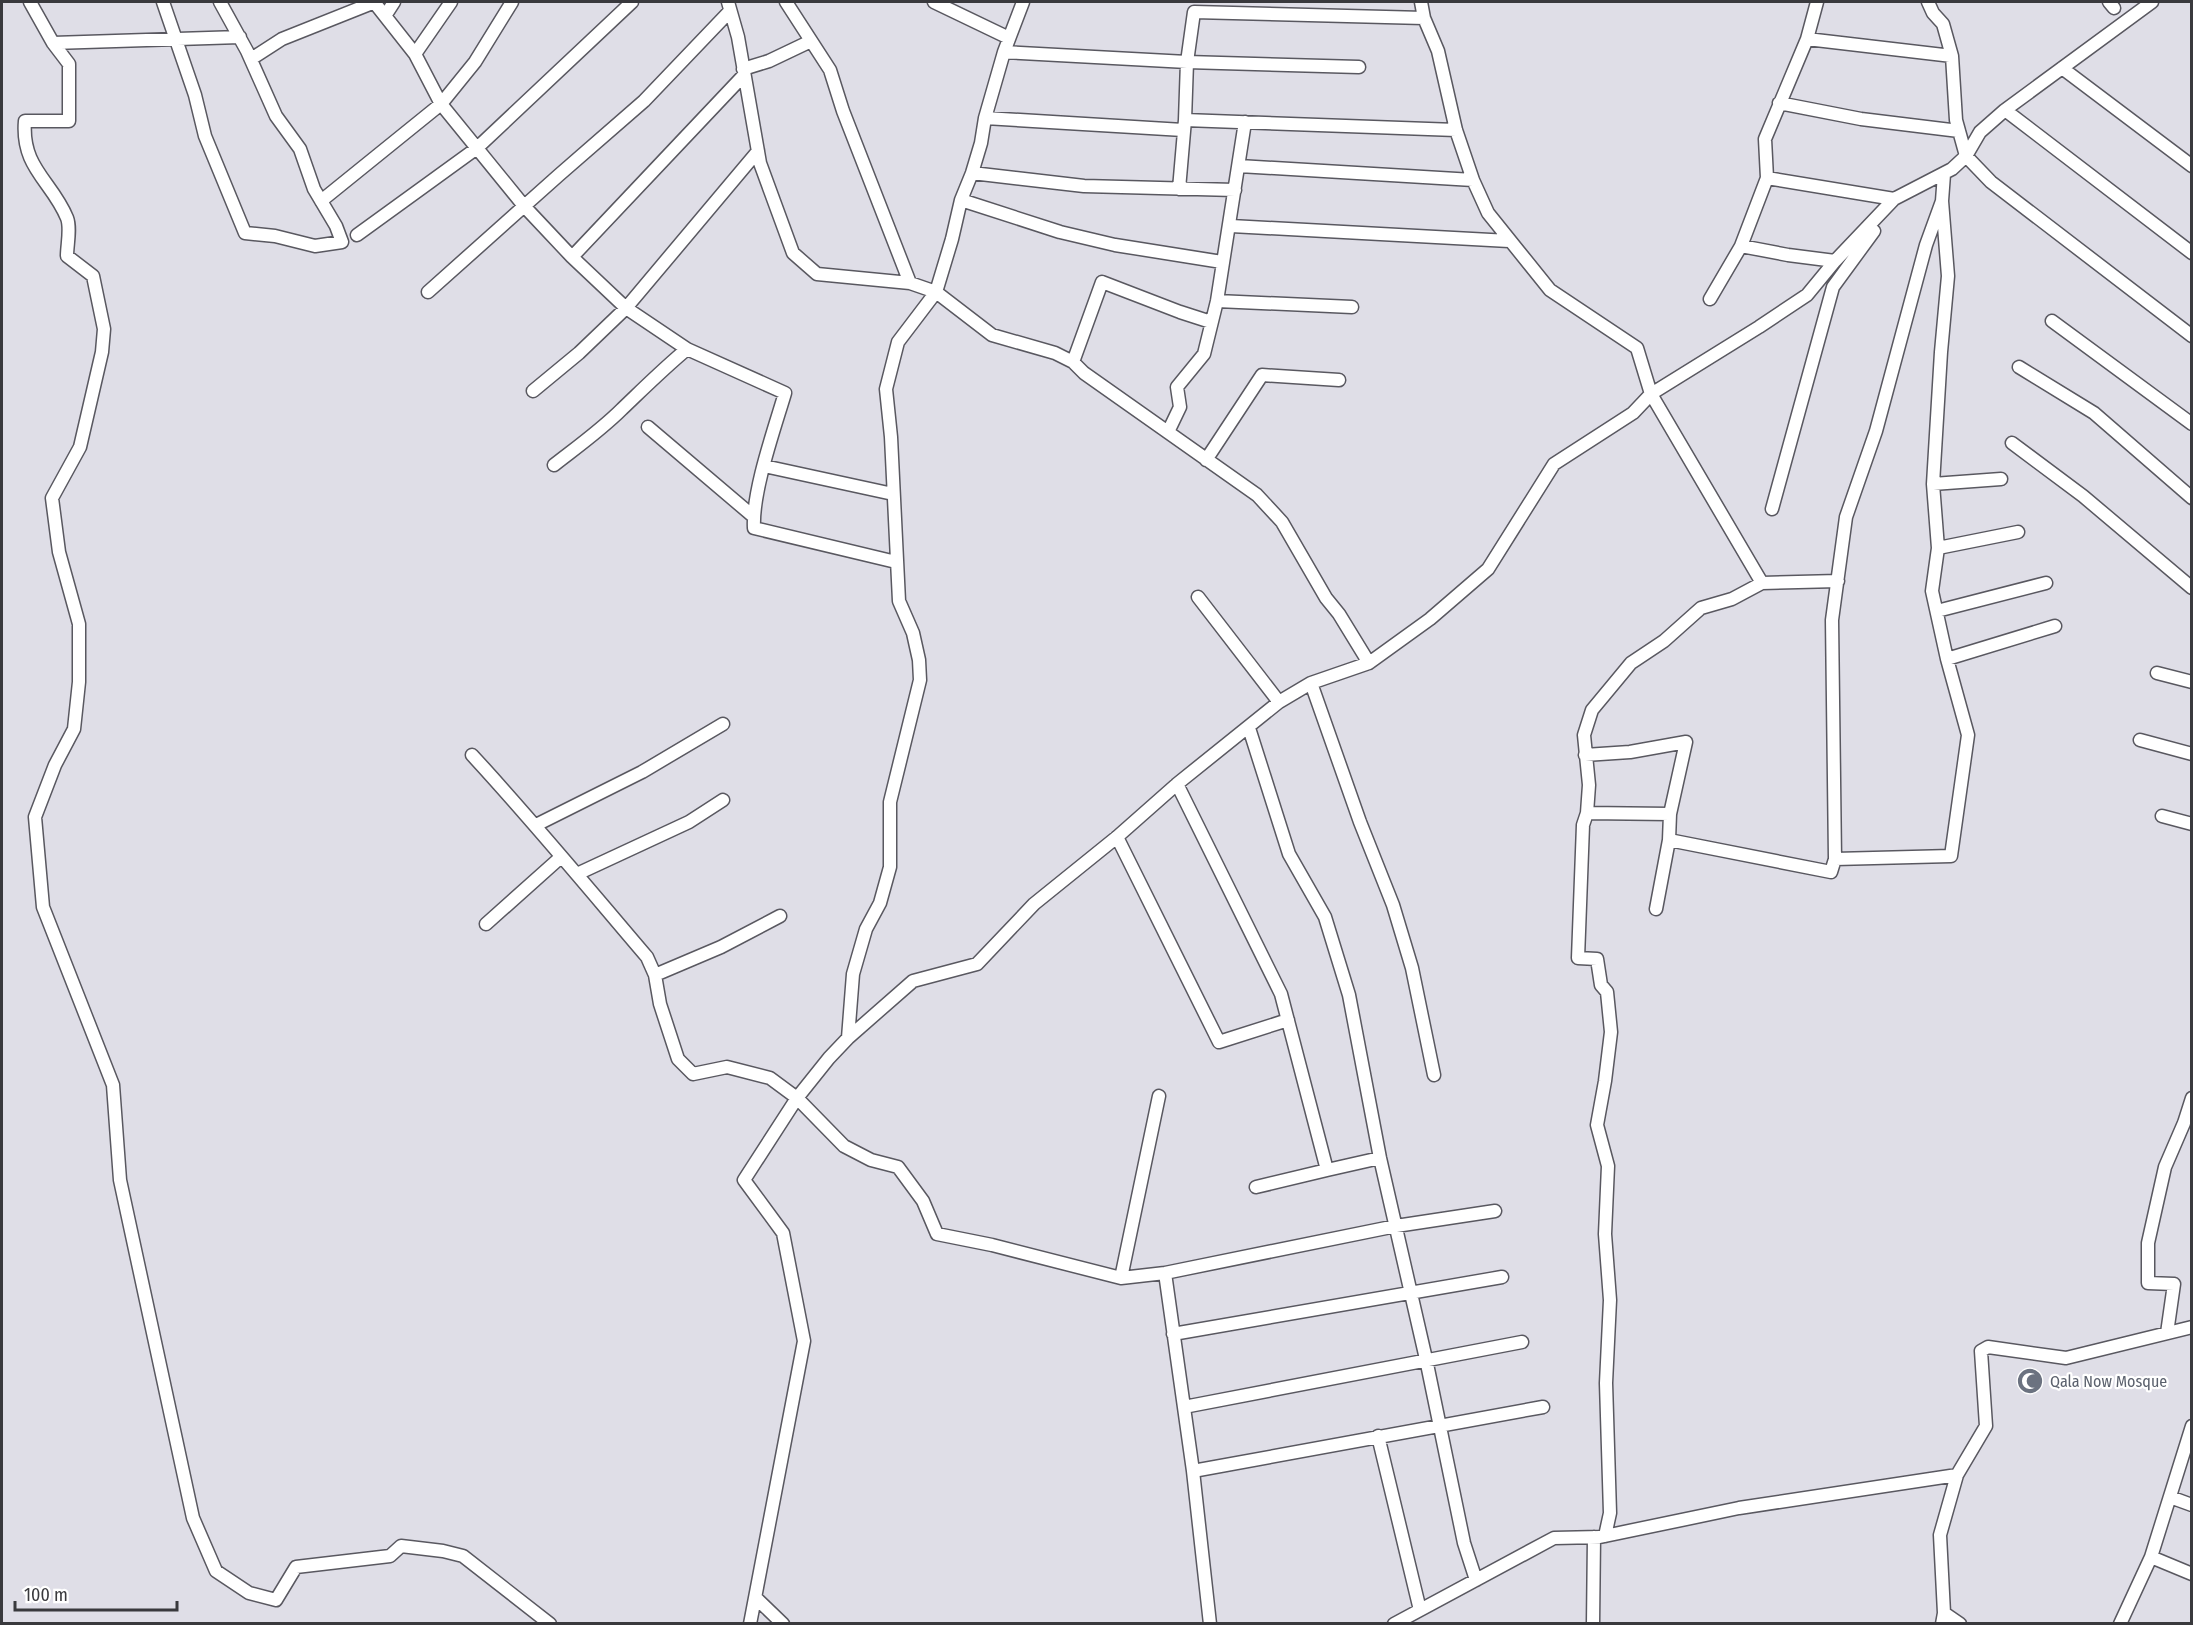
<svg xmlns="http://www.w3.org/2000/svg" width="2193" height="1625" viewBox="0 0 2193 1625" font-family="'Fira Sans Condensed',sans-serif">
  <style>
    .lines { fill: none; stroke-linecap: round; stroke-linejoin: round }
    .street-casing { stroke: #595860; stroke-width: 15 }
    .street { stroke: #fff; stroke-width: 12 }
    .labels { text-anchor: middle; dominant-baseline: central; stroke-width: 4.5; stroke-linejoin: round; paint-order: stroke }
    .worship-label { font-size: 16px; fill: #5b616d; stroke: #fff; text-anchor: start }
  </style>
  <rect width="100%" height="100%" fill="#dfdee7"/>
  <g class="lines">
    <!-- street casing -->
    <g class="street-casing">
      <path id="street" d="M 30,2 L 53,43 L 69,64 L 69,121 L 25,121 C 21,168 52,181 67,218 C 71,228 67,245 67,256 L 93,276 L 104,329 L 102,352 L 80,447 L 52,498 L 59,552 L 79,624 L 79,682 L 74,729 L 55,765 L 35,817 L 43,907 L 113,1085 L 120,1180 L 193,1518 L 216,1571 L 249,1593 L 276,1600 L 296,1567 L 390,1556 L 401,1546 L 443,1551 L 463,1556 L 550,1624
        M 163,2 L 195,95 L 205,136 L 245,233 L 275,236 L 315,246 L 342,242 L 336,226 L 314,189 L 300,149 L 276,116 L 247,51 L 220,2
        M 374,2 L 415,54 L 441,104 L 524,206 L 572,257 L 626,308 L 687,349 L 785,393 C 774,430 752,492 754,528 L 896,562
        M 728,2 L 738,37 L 760,163 L 793,253 L 817,274 L 910,283 L 936,292 L 992,335 L 1055,353 L 1073,362 L 1084,373 L 1257,495 L 1282,522 L 1326,598 L 1339,614 L 1369,663
        M 786,2 L 830,70 L 843,111 L 910,283
        M 934,2 L 1009,38
        M 1421,2 L 1424,18 L 1438,51 L 1456,130 L 1473,180 L 1488,213 L 1550,290 L 1637,348 L 1651,394 L 1762,583
        M 1928,2 L 1933,13 L 1943,24 L 1952,56 L 1956,120 L 1966,156 L 1991,182 L 2192,336
        M 2109,2 L 2114,8
        M 385,16 L 394,2
        M 1807,39 L 1952,56
        M 53,43 L 240,37
        M 1004,52 L 1187,62 L 1359,67
        M 415,54 L 451,2
        M 251,59 L 282,39 L 375,2
        M 2062,68 L 2192,166
        M 743,69 L 769,61 L 811,41
        M 1779,103 L 1861,119 L 1959,131
        M 2005,110 L 2192,253
        M 985,118 L 1183,130
        M 1185,120 L 1456,130
        M 1239,166 L 1473,180
        M 972,173 L 1084,186 L 1235,190
        M 1767,178 L 1894,199
        M 1179,189 L 1185,120 L 1187,62 L 1194,12 L 1424,18
        M 961,200 L 1060,232 L 1115,245 L 1222,262
        M 321,201 L 441,104 L 475,62 L 512,2
        M 1231,226 L 1509,241
        M 357,235 L 477,148 L 632,2
        M 1741,246 L 1788,255 L 1835,261
        M 572,257 L 744,75
        M 428,292 L 559,175 L 644,101 L 730,11
        M 1710,299 L 1741,246 L 1767,178 L 1765,139 L 1807,39 L 1817,2
        M 1217,301 L 1352,307
        M 2052,321 L 2192,424
        M 1073,362 L 1102,282 L 1180,312 L 1211,322
        M 2019,367 L 2094,413 L 2192,498
        M 533,391 L 579,353 L 626,308 L 758,151
        M 648,427 L 754,517
        M 1168,432 L 1180,407 L 1177,387 L 1204,354 L 1217,301 L 1245,122
        M 2012,443 L 2083,496 L 2192,588
        M 1206,460 L 1262,375 L 1339,380
        M 554,465 C 577,447 601,430 622,409 C 644,388 664,368 687,349
        M 764,466 L 893,494
        M 1933,484 L 2001,479
        M 1772,509 L 1833,287 L 1874,231
        M 1938,548 L 2018,532
        M 1198,597 L 1279,702
        M 1937,611 L 2046,583
        M 1947,659 L 2055,626
        M 2157,673 L 2192,682
        M 1311,683 L 1360,822 L 1393,905 L 1412,968 L 1434,1075
        M 1249,728 L 1289,854 L 1325,917 L 1349,995 L 1380,1158 L 1426,1359 L 1464,1543 L 1476,1580
        M 2140,740 L 2192,754
        M 472,755 C 533,821 589,889 647,957 L 655,975 L 660,1004 L 678,1059 L 693,1074 L 727,1067 L 770,1078 L 797,1098 L 844,1146 L 871,1160 L 898,1167 L 923,1201 L 937,1234 L 992,1245 L 1121,1278 L 1165,1273 L 1396,1226 L 1495,1211
        M 1585,755 L 1630,752 L 1686,742 L 1670,814 L 1669,840 L 1656,909
        M 1177,784 L 1281,994 L 1327,1170 L 1380,1158
        M 1587,813 L 1670,814
        M 2162,816 L 2192,824
        M 536,825 L 642,772 L 723,724
        M 1117,837 L 1219,1042 L 1288,1020
        M 1669,840 L 1831,872 L 1835,859 L 1832,620 L 1846,517 L 1876,431 L 1926,245 L 1942,201
        M 1835,859 L 1951,856 L 1968,735 L 1947,659 L 1932,591 L 1938,548 L 1933,484 L 1941,352 L 1948,276 L 1942,201 L 1944,174
        M 577,874 L 689,822 L 723,800
        M 486,924 L 561,857
        M 655,975 L 721,947 L 780,916
        M 848,1038 L 853,974 L 866,929 L 880,903 L 890,867 L 890,802 L 920,680 L 919,660 L 913,633 L 899,601 L 891,437 L 886,389 L 898,342 L 936,292 L 952,239 L 961,200 L 972,173 L 981,143 L 985,118 L 1004,52 L 1023,2
        M 1256,1187 L 1327,1170
        M 1165,1273 L 1193,1471 L 1210,1624
        M 1121,1278 L 1159,1096
        M 2167,1333 L 2174,1284 L 2148,1283 L 2148,1243 L 2165,1167 L 2184,1123 L 2192,1098
        M 1173,1334 L 1502,1277
        M 1184,1407 L 1522,1342
        M 1378,1436 L 1420,1610
        M 1193,1471 L 1543,1407
        M 2170,1497 L 2192,1505
        M 1605,1536 L 1610,1513 L 1606,1383 L 1610,1300 L 1605,1234 L 1608,1166 L 1597,1125 L 1605,1081 L 1611,1032 L 1607,992 L 1601,985 L 1597,959 L 1578,958 L 1583,825 L 1587,813 L 1589,785 L 1584,735 L 1592,710 L 1631,663 L 1664,641 L 1701,608 L 1732,599 L 1762,583 L 1838,581
        M 2151,1557 L 2192,1574
        M 756,1598 L 783,1624
        M 1944,1613 L 1960,1624
        M 750,1624 L 804,1341 L 783,1233 L 744,1180 L 797,1098 L 829,1058 L 848,1038 L 913,981 L 977,964 L 1034,904 L 1117,837 L 1177,784 L 1279,702 L 1311,683 L 1369,663 L 1430,619 L 1488,569 L 1554,464 L 1633,413 L 1651,394 L 1759,327 L 1807,295 L 1835,261 L 1894,199 L 1952,169 L 1966,156 L 1980,132 L 2005,110 L 2152,2
        M 1394,1624 L 1554,1538 L 1600,1537 L 1739,1508 L 1957,1475 L 1986,1426 L 1981,1351 L 1988,1347 L 2066,1358 L 2192,1327
        M 1593,1624 L 1594,1537
        M 1942,1624 L 1944,1613 L 1940,1535 L 1957,1475
        M 2120,1624 L 2151,1557 L 2192,1426"/>
    </g>
    <!-- street -->
    <use href="#street" class="street"/>
  </g>
  <!-- icons -->
  <defs>
    <g id="mosque-disc" transform="scale(1.35)"><circle r="9.5" fill="#6b7280" stroke="#fff"/><path d="M3.5-4.9A6 6 0 1 0 3.5 4.9A5 5 0 1 1 3.5-4.9Z" fill="#fff"/></g>
  </defs>
  <g fill-rule="evenodd">
    <use href="#mosque-disc" x="2030" y="1381"/>
  </g>
  <g class="labels">
    <!-- worship labels -->
    <g class="worship-label">
      <text x="2050" y="1381">Qala Now Mosque</text>
    </g>
  </g>
  <!-- border -->
  <rect width="2193" height="1625" fill="none" stroke="#39393d" stroke-width="6"/>
  <!-- scale -->
  <path d="M15 1601v9h162v-9" fill="none" stroke="#39393d" stroke-width="3"/>
  <text x="24" y="1601" font-size="18" fill="#39393d" stroke="#ffffff" stroke-width="4.5" paint-order="stroke">100 m</text>
</svg>
